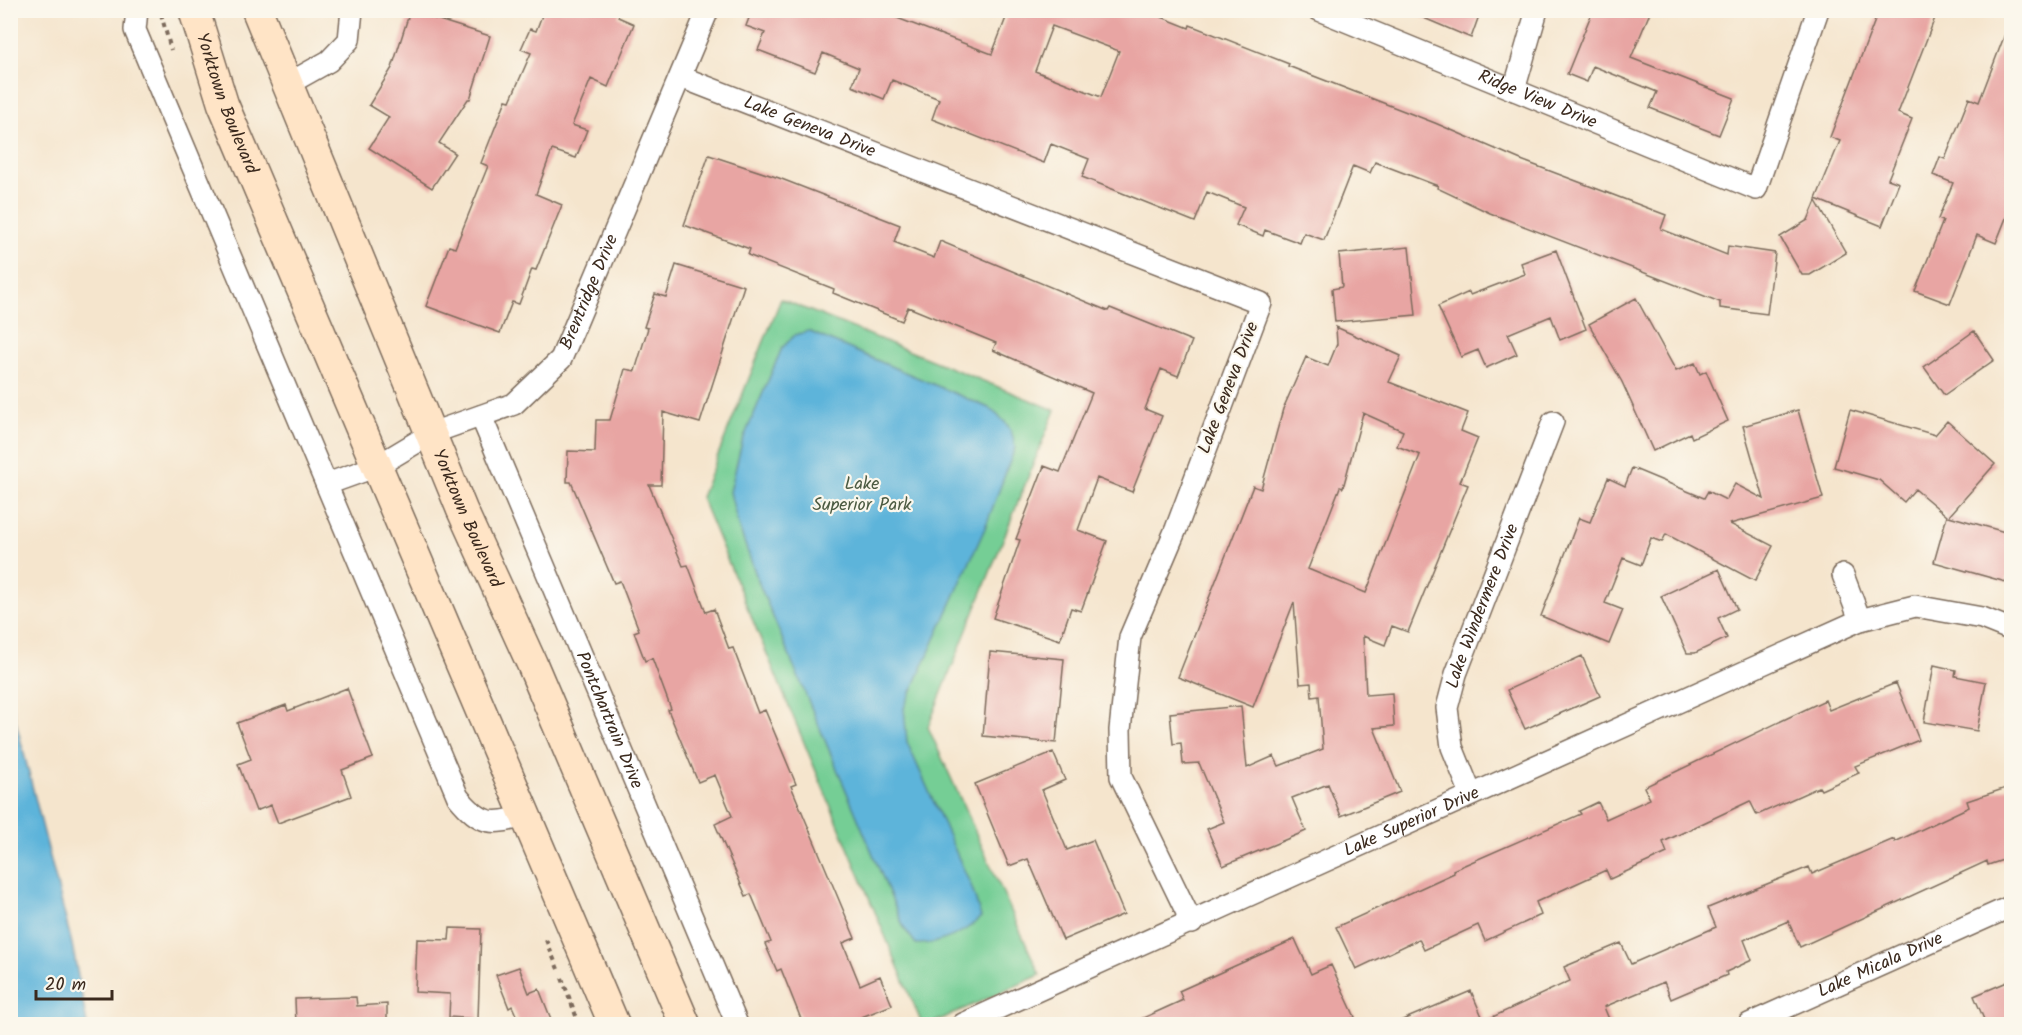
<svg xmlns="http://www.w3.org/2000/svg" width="2022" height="1035" viewBox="0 0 2022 1035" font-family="Kalam,sans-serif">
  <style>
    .green { fill: #74ce95; stroke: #587c5a; stroke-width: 1.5 }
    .water { fill: #5db4da; stroke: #4c6f7c; stroke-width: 1.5 }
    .building { fill: #e8a5a3; fill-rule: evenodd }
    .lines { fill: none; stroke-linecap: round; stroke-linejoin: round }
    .minor-casing { stroke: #7c6b5b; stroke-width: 24 }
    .secondary-casing { stroke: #7c6b5b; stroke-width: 33 }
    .path { stroke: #7c6b5b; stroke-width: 4; stroke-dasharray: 4.5 4.5; stroke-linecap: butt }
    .minor { stroke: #fff; stroke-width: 21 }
    .secondary { stroke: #ffe4c6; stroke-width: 30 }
    .labels { text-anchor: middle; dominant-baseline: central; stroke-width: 4.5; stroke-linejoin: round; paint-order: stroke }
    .street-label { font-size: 18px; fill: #3b2a1e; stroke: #fbf7ec }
    .park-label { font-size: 18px; fill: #4c5b42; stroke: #fbf7ec }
  </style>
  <rect width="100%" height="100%" fill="#fbf7ec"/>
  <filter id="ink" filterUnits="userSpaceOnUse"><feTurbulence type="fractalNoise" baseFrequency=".0167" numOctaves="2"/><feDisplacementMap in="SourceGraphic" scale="12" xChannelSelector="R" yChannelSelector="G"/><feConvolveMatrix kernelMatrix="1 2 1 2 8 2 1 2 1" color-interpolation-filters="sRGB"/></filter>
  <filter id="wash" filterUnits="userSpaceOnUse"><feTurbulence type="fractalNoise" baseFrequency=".008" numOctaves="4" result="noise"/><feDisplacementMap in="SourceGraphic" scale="24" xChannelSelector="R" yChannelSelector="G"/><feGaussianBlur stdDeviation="1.35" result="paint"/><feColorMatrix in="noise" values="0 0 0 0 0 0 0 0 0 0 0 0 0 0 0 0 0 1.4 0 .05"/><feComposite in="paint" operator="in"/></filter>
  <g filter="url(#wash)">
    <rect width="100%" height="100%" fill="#f5e5cd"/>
    <!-- green -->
    <path class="green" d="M 781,299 L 1055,410 L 928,727 L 1040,975 L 930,1024 L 922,1024 L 701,497 Z"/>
    <!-- water -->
    <path class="water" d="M 808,331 L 989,408 C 1005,421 1013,427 1015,448 L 985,528 L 904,708 L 907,742 L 972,888 L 981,917 C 965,933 939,945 916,944 L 904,928 L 760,586 L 738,525 L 730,492 L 742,442 L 782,348 L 795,335 Z
      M 10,698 L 72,944 L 87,1024 L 11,1024 Z"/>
    <g id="blocks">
      <!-- building -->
      <path class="building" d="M 544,10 L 621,10 L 618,17 L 634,24 L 608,87 L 591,79 L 572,125 L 587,130 L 576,158 L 552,150 L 536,194 L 562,205 L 536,270 L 532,269 L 519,304 L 512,302 L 500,333 L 426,306 L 449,246 L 455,248 L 488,166 L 481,163 L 506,100 L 510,101 L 531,53 L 521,49 L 530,29 L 536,31 Z
        M 752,10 L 876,10 L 992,54 L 1009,10 L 1144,10 L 1189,28 L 1190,25 L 1289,64 L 1288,66 L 1435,123 L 1521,160 L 1666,215 L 1661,229 L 1727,255 L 1728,246 L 1775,253 L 1767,314 L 1720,308 L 1720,302 L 1490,213 L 1437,188 L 1438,186 L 1375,162 L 1370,173 L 1353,166 L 1324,240 L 1304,233 L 1300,243 L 1265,230 L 1263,236 L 1236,225 L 1244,207 L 1207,192 L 1195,222 L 1082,177 L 1089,159 L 1051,144 L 1044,163 L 932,119 L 939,99 L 892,80 L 884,99 L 852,86 L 859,68 L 823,53 L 815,72 L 758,50 L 765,33 L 746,26 ZM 1052,26 L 1119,51 L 1101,97 L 1035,71 Z
        M 1405,10 L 1481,10 L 1471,38 Z
        M 1593,10 L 1651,10 L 1631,58 L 1734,98 L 1719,135 L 1650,108 L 1657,92 L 1593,66 L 1587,82 L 1567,74 Z
        M 1879,10 L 1938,10 L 1898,113 L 1912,119 L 1888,179 L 1899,183 L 1882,226 L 1816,199 L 1840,141 L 1830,137 Z
        M 410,11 L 490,36 L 470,99 L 468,99 L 439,143 L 455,153 L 432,188 L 369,148 L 389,117 L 369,105 L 392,68 Z
        M 2010,21 L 2012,203 L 1996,243 L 1977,235 L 1950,304 L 1915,291 L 1943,221 L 1938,219 L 1953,183 L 1933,175 L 1940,157 L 1945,159 L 1969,98 L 1979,102 Z
        M 709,155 L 779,178 L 900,225 L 894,242 L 934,258 L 940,241 L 1108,311 L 1110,308 L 1192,341 L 1178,376 L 1161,369 L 1145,409 L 1162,416 L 1132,492 L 1097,478 L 1078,530 L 1107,541 L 1081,611 L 1071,608 L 1060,640 L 993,618 L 1020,540 L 1016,539 L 1044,466 L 1060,472 L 1092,393 L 993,350 L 996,343 L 908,307 L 902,321 L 833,293 L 834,289 L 748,255 L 750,249 L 684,225 Z
        M 1816,201 L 1846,253 L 1810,275 L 1802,275 L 1780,237 L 1808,220 Z
        M 1409,247 L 1416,315 L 1335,322 L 1332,289 L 1342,287 L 1339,254 Z
        M 1556,250 L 1586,329 L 1560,340 L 1551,316 L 1508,334 L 1517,354 L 1486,368 L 1478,350 L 1461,357 L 1438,306 L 1469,292 L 1470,295 L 1525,274 L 1521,263 Z
        M 676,265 L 744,286 L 700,423 L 663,412 L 661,485 L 649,485 L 683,566 L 688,565 L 706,612 L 714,609 L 729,649 L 733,648 L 758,713 L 765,710 L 796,784 L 791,786 L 855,938 L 843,943 L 860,985 L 880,976 L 892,1005 L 844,1024 L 803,1024 L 781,969 L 777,971 L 765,944 L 771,942 L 751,894 L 746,896 L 715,824 L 732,816 L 715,775 L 698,782 L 668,710 L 671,709 L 652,658 L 645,661 L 634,632 L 639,630 L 620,581 L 614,583 L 571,482 L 567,482 L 568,451 L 595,452 L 596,420 L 610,420 L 625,369 L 635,371 L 648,328 L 644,327 L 655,294 L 666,297 Z
        M 1636,298 L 1676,371 L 1695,363 L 1700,374 L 1706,371 L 1728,421 L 1692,438 L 1690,433 L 1653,451 L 1622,382 L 1589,324 Z
        M 1336,327 L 1401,356 L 1389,382 L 1468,413 L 1461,431 L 1478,438 L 1460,482 L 1468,485 L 1408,632 L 1392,626 L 1385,645 L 1363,636 L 1366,695 L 1392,693 L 1394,726 L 1374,728 L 1400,792 L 1341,816 L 1328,784 L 1292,798 L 1306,831 L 1223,866 L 1207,829 L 1224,822 L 1199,763 L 1183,764 L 1181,743 L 1173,744 L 1170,713 L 1241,706 L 1247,768 L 1274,756 L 1279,766 L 1323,749 L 1319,696 L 1312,697 L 1311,683 L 1300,684 L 1294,602 L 1253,707 L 1178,677 L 1253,486 L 1261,489 L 1283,409 L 1306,357 L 1328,366 L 1337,344 ZM 1363,413 L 1403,431 L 1397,446 L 1420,455 L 1366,593 L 1308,569 L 1340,487 L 1343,488 Z
        M 1974,331 L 1994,360 L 1944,395 L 1924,367 Z
        M 1798,410 L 1823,498 L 1730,524 L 1773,546 L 1755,581 L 1666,534 L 1662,542 L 1651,538 L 1641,565 L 1623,558 L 1605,603 L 1623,610 L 1609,644 L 1541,616 L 1579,518 L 1590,522 L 1608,478 L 1625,486 L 1632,468 L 1704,498 L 1708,491 L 1726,500 L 1735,484 L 1764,499 L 1743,426 Z
        M 1850,410 L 1935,435 L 1947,421 L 1995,464 L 1949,516 L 2012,534 L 2012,564 L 2006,582 L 1934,562 L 1947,516 L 1915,489 L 1904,502 L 1879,480 L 1834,467 Z
        M 1719,569 L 1737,609 L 1718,618 L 1727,638 L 1695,653 L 1687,653 L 1661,596 Z
        M 990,652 L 1064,659 L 1056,743 L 983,736 Z
        M 1582,656 L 1600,696 L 1525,729 L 1507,690 Z
        M 1934,665 L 1956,670 L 1955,676 L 1986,682 L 1977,731 L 1924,722 Z
        M 1896,683 L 1919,740 L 1855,766 L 1859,773 L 1821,790 L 1819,787 L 1757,815 L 1750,801 L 1663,842 L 1667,853 L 1610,879 L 1606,870 L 1536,902 L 1541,915 L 1485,941 L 1478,925 L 1424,950 L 1419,939 L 1356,969 L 1336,927 L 1454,873 L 1453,870 L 1581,814 L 1579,811 L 1598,802 L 1606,819 L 1650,799 L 1644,787 L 1825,700 L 1829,710 Z
        M 347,688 L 373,758 L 342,770 L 351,796 L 278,823 L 271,805 L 256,811 L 238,764 L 251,759 L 237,723 L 286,705 L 288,711 Z
        M 1053,752 L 1065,780 L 1042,790 L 1067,850 L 1093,840 L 1124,914 L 1063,940 L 1028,859 L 1009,866 L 975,784 Z
        M 2012,786 L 2012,857 L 1988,865 L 1987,861 L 1800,947 L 1788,921 L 1744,940 L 1752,960 L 1726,972 L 1727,975 L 1671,999 L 1664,982 L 1604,1007 L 1611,1024 L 1393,1024 L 1471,991 L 1484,1021 L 1570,981 L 1564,967 L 1621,943 L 1631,964 L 1716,927 L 1708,908 L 1809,867 L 1812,874 L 1894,839 L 1895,842 L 1969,807 L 1967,801 Z
        M 450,928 L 481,929 L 478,1019 L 449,1017 L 450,994 L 415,992 L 417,939 L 449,940 Z
        M 1295,939 L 1311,974 L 1331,965 L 1355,1017 L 1338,1024 L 1130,1024 L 1183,1000 L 1179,991 Z
        M 519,967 L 529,993 L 539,989 L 553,1024 L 520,1024 L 512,1006 L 509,1008 L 496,975 Z
        M 2012,980 L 2012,1024 L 1986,1024 L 1974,996 Z
        M 356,997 L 357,1006 L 387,1004 L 387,1024 L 296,1024 L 295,999 Z"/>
    </g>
  </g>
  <g filter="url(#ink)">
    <use href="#blocks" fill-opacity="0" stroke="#7c6b5b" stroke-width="1.5"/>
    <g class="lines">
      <!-- minor casing -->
      <g class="minor-casing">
        <g id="minor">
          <path d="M 137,10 L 135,30 L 458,797 C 483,827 491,824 527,816"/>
          <path id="s1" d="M 1319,10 L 1756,189 L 1818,10"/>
          <path id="s2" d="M 681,77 L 1261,303 L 1176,529 L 1130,637 L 1120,730 L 1121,777 L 1192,923"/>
          <path d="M 288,84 L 329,61 L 349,40 L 352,10"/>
          <path d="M 1514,90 L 1537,10"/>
          <path id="s3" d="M 481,416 L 737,1024"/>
          <path id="s4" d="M 327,484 L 377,466 L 432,433 L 514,404 L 561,359 L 708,10"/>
          <path d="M 1843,575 L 1860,620"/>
          <path id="s5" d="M 1471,794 L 1452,747 L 1447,708 L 1456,674 L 1553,422"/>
          <path id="s6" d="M 963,1024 L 1860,620 L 1915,606 L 1982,618 L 2012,630"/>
          <path id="s7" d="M 1749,1024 L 2012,906"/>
        </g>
      </g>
      <!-- secondary casing -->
      <g class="secondary-casing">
        <g id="secondary">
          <path id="s8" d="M 194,10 L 223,104 L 614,1024"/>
          <path id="s9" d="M 257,10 L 462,510 L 532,664 L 685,1024"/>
        </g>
      </g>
      <!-- path -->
      <path class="path" d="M 161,14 L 171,50
        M 546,940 L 558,969
        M 562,978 L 579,1024"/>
      <!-- minor -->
      <use href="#minor" class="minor"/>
      <!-- secondary -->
      <use href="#secondary" class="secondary"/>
    </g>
  </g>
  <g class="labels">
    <!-- street labels -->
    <g class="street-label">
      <text stroke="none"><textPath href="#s1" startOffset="236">Ridge View Drive</textPath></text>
      <text stroke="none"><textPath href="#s8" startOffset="99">Yorktown Boulevard</textPath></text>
      <text stroke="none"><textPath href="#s2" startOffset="138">Lake Geneva Drive</textPath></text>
      <text stroke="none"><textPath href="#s4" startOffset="342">Brentridge Drive</textPath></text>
      <text transform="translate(1229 388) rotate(-69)">Lake Geneva Drive</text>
      <text stroke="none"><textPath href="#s9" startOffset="550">Yorktown Boulevard</textPath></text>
      <text stroke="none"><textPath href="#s5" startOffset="198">Lake Windermere Drive</textPath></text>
      <text stroke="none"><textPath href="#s3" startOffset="330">Pontchartrain Drive</textPath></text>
      <text stroke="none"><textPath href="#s6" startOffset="492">Lake Superior Drive</textPath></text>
      <text stroke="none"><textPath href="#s7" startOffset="144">Lake Micala Drive</textPath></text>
    </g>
    <!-- park labels -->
    <g class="park-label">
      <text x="862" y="484">Lake<tspan x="862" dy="21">Superior Park</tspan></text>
    </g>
  </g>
  <!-- margin -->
  <rect width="2022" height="1035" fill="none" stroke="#fbf7ec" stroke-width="36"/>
  <!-- scale -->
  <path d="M36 990v9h76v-9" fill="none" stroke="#3b2a1e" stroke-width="3"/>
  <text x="45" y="990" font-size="18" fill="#3b2a1e" stroke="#fbf7ec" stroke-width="4.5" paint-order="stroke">20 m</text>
</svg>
